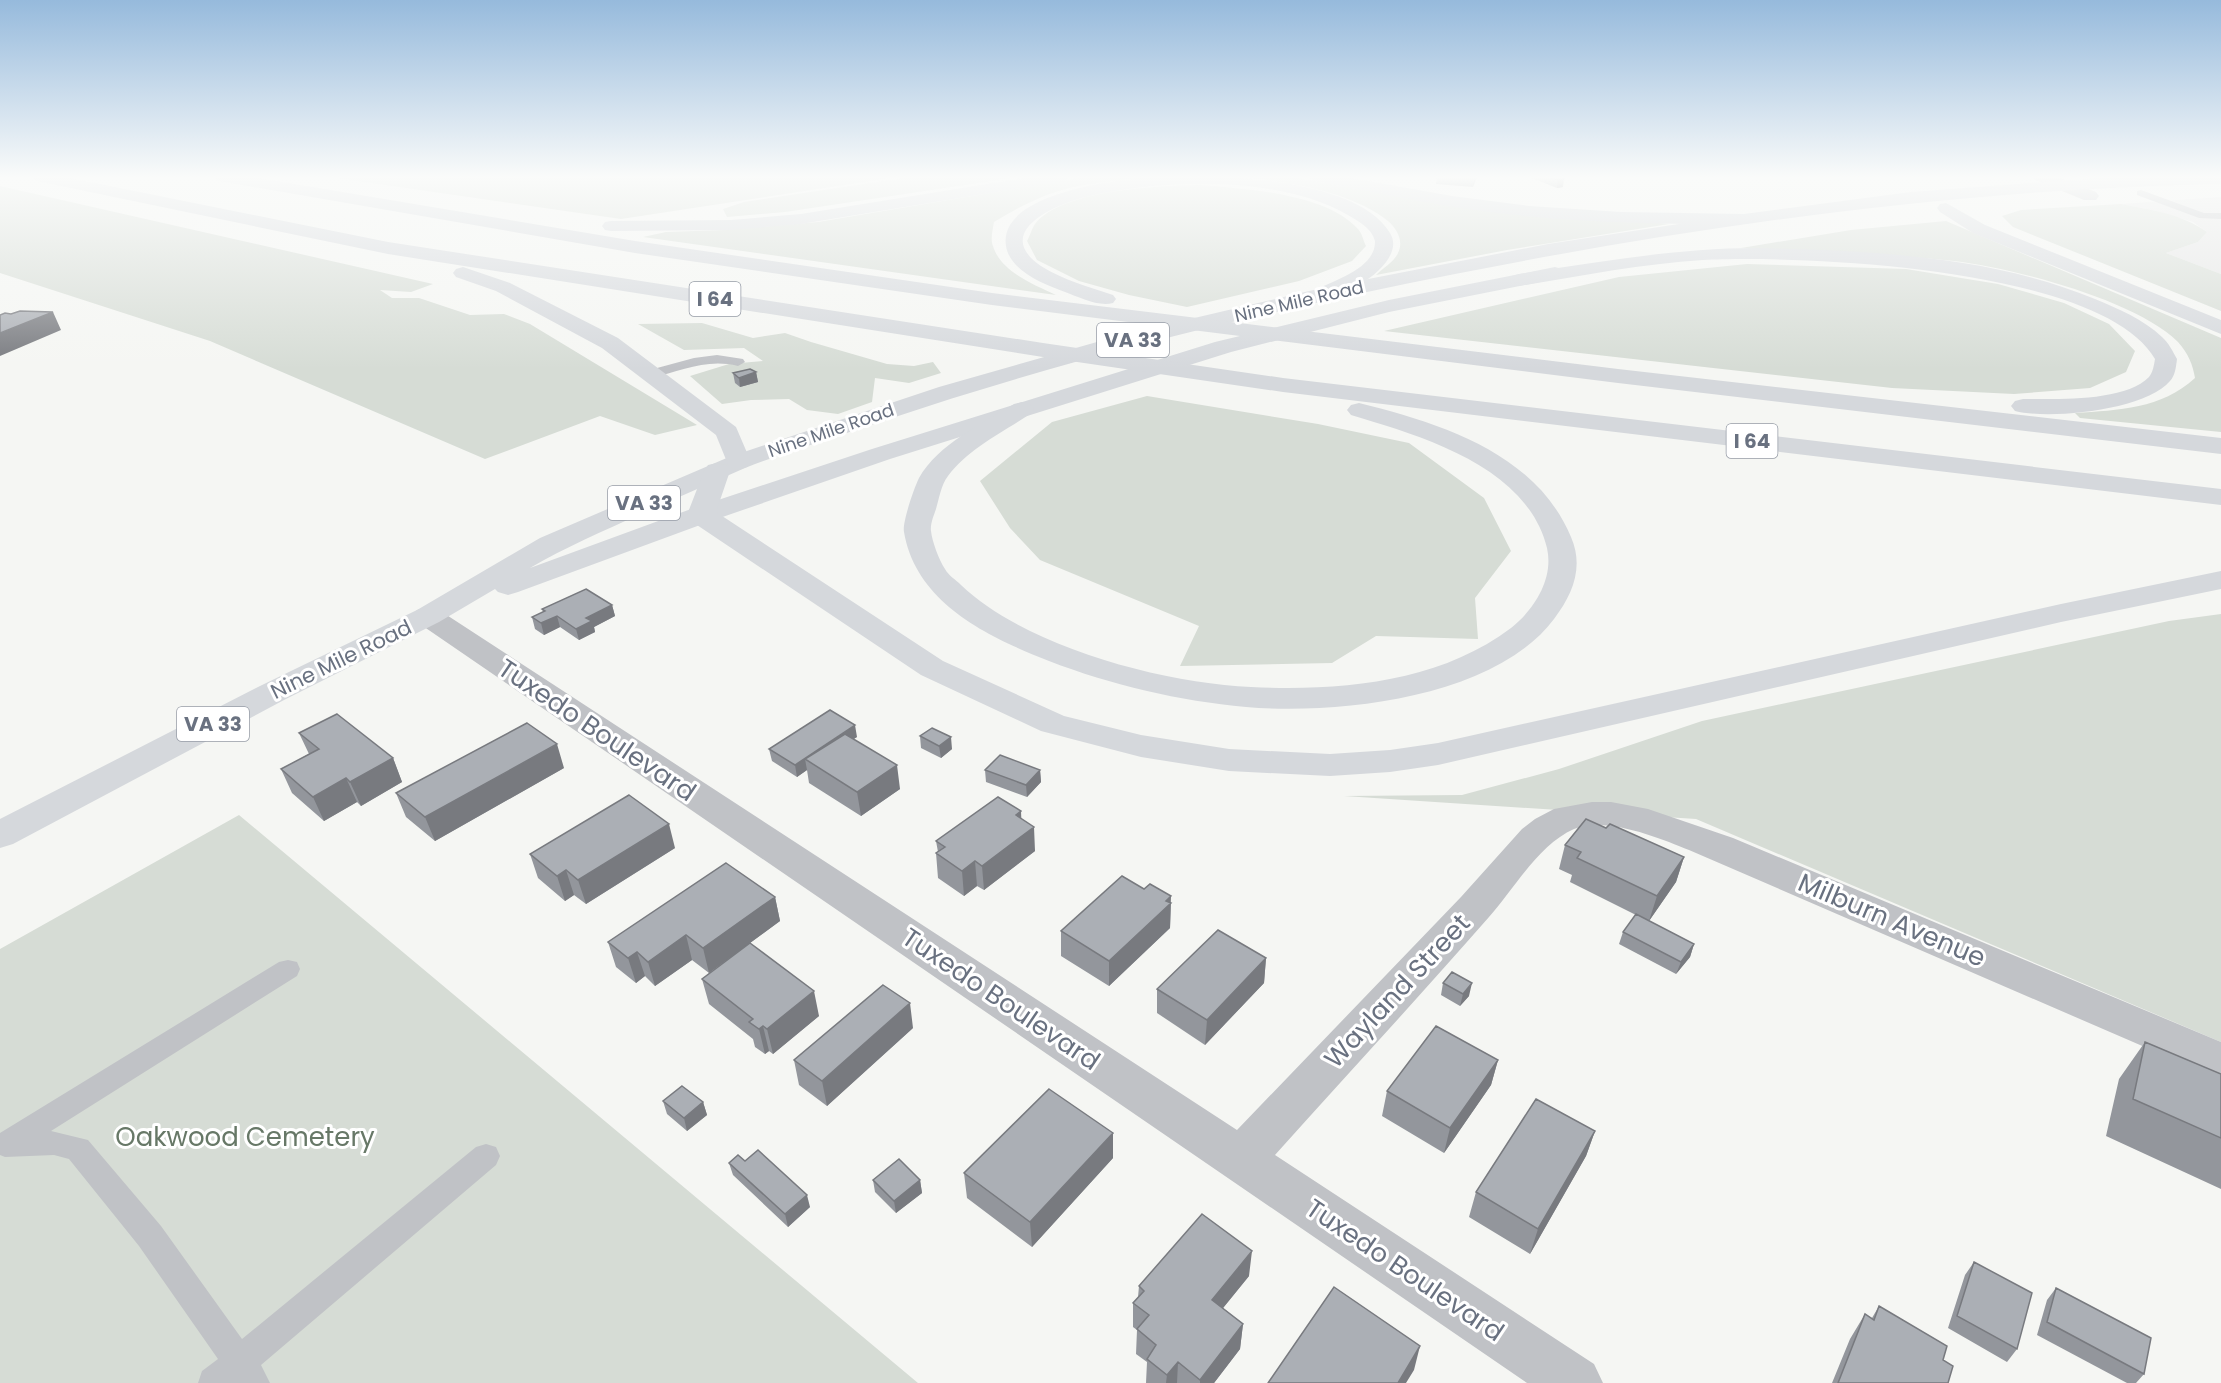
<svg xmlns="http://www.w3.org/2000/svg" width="2221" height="1383" viewBox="0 0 2221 1383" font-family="Poppins,sans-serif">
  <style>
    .built { fill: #e6e6e6 }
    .green { fill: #d6dcd5 }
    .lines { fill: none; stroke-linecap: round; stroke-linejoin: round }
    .service { fill: #c0c2c6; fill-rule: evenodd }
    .minor { fill: #c0c2c6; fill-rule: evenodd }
    .primary { fill: #d5d8dc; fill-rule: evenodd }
    .motorway { fill: #d5d8dc; fill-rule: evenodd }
    .wall { fill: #93969c }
    .shaded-wall { fill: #787a7f }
    .building { fill: #abafb5; stroke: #787a7f; stroke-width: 1.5 }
    .labels { text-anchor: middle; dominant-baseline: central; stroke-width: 6; stroke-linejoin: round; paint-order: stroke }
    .far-street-label { font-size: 18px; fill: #697180; stroke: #fff }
    .shield { fill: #fff; stroke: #969ca6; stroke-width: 1.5 }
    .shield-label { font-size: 20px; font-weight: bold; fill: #697180 }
    .street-label { font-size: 21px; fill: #697180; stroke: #fff }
    .near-street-label { font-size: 26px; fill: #697180; stroke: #fff }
    .near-park-label { font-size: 26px; fill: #677867; stroke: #fff }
  </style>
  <rect width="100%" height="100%" fill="#f5f6f3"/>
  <!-- built -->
  <path class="built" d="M 2221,197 L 2221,274 L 2166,253 L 2198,242 L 2207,232 L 2193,222 L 2157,211 L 2121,204 Z"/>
  <!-- green -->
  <path class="green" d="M 323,176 L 903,176 L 621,219 Z
    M 917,176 L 1025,176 L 785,212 L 727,217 L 723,209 L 744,202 Z
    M 1090,176 L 1286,176 L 1370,191 L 1669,224 L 1507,250 L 1376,275 C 1382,269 1395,261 1398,253 C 1404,241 1397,229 1388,221 C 1341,182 1233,173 1173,176 C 1141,177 1109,181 1078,186 C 1048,192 1020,206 994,222 C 993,229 990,239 993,246 C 1001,272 1033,284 1056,295 L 643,237 L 666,232 L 724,230 L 818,222 Z
    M 1200,185 C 1245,189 1326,193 1358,229 C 1362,233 1363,240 1366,246 L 1352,261 L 1299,281 L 1187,307 L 1129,295 L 1079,281 L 1037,260 L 1027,241 C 1030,236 1032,228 1035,224 C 1063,189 1158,186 1200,185 Z
    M 0,186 L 433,284 L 411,292 L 380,290 L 392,298 L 419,298 L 470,315 L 504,314 L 530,324 L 697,425 L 655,435 L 600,416 L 485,459 L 210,341 L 0,273 Z
    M 2121,204 C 2152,210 2182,214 2207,232 L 2198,242 L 2166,253 L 2221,274 L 2221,311 L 2013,227 L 2002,216 L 2021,210 Z
    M 1946,221 L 2221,338 L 2221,432 L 2080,418 L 2075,413 C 2119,410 2161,409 2195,378 C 2193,365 2188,353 2178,342 C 2136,300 2013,268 1954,261 C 1883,253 1812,254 1741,248 L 1851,230 Z
    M 1747,264 L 1906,269 L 1998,284 L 2064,303 L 2109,324 L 2135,351 L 2126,372 L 2090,388 L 2014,394 L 1892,388 L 1384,331 L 1619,277 Z
    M 702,323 L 753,338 L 785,333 L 811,342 L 887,364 L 914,366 L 933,362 L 941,373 L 909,383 L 875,378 L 872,402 L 838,414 L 807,410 L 789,399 L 751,400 L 722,404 L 690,376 L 729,364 L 763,361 L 744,348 L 684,350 L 638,324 Z
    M 1147,396 L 1318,424 L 1409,443 L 1484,498 L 1511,551 L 1475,598 L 1478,639 L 1376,636 L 1332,663 L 1180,666 L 1199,626 L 1040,560 L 1010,528 L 980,481 L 1052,422 Z
    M 2221,614 L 2221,1042 L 1696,819 L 1344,796 L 1462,795 L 1559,769 L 1702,721 L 2169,621 Z
    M 239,815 L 918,1383 L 0,1383 L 0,949 Z"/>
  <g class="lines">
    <!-- service -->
    <path class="service" d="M 2141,190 L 2204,213 L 2221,213 L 2221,219 L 2199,218 L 2137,195 L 2137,191 Z
      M 717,355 L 743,359 L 745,362 L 738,366 C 707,358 681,371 651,378 L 644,374 L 646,371 L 694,358 Z
      M 288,960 L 297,962 L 300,969 L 297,976 L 51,1131 L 88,1140 L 161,1226 L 242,1339 L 476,1147 L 486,1144 L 496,1147 L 500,1156 L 496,1165 L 261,1365 L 270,1383 L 198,1383 L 202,1371 L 218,1359 L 139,1246 L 69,1159 L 54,1155 L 5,1157 L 0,1155 L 0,1133 L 279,962 Z"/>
    <!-- minor -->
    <path class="minor" d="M 2033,176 L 2055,176 L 2096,192 L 2099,196 L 2096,200 L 2084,200 L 2035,180 Z
      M 428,607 L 439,610 L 1237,1130 L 1461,897 L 1522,829 L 1535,819 L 1554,809 L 1592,802 L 1611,802 L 1648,809 L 1733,838 L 2221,1042 L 2221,1080 L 1689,850 C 1659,838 1606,816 1574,829 C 1538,845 1514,889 1489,917 C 1419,997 1346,1076 1275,1155 L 1594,1364 L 1603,1383 L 1527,1383 L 417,622 L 413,616 L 417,610 Z"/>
    <!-- primary -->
    <path class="primary" d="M 2124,176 L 2221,176 L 2221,184 C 1963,189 1708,224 1455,274 C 1263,312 1072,357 886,420 C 839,436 791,450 745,468 C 710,483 675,499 641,514 C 603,531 566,547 530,568 L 691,509 L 872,449 L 1215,342 L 1389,300 L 1555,267 L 1562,269 L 1565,273 L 1562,277 L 1555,279 L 1389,312 L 1231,352 L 890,459 L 711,521 L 518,592 L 508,595 L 498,592 L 495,589 L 439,622 L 284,700 L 13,844 L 0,848 L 0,819 L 260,686 L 417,610 L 540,538 L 729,457 L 939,387 L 1118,336 L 1322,288 L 1548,244 L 1744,214 L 1911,192 Z"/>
    <!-- motorway -->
    <path class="motorway" d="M 29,176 L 60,176 L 388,242 L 1043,343 L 1283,378 L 2221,489 L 2221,505 L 1283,392 L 1043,357 L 388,254 L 37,181 Z
      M 211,176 L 246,176 L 635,241 L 992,293 L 1618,369 L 2221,438 L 2221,454 L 1618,383 L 992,305 L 635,253 L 219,181 Z
      M 1036,176 L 1072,176 L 1064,181 L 801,224 L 731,230 L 611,231 L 605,230 L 602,226 L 605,222 L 611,221 L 731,220 L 801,214 Z
      M 1179,176 C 1234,176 1358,180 1390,233 C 1409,263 1338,304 1315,298 L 1312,294 L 1315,290 C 1335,280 1376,268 1375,241 C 1371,227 1358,221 1346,214 C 1277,175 1162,179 1086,197 C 1056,204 991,232 1041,266 C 1063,280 1089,287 1113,295 L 1116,299 L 1113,303 C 1098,307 1079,297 1065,292 C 1044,284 1010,271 1006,246 C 997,188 1141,176 1179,176 Z
      M 1306,176 L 1340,176 L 1452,196 L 1529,206 L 1621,212 L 1744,214 L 1750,215 L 1753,219 L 1750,223 L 1744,224 C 1662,224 1580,223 1498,213 C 1436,206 1375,192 1314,181 Z
      M 1946,203 L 1985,225 L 2221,320 L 2221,334 L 1973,233 L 1940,212 L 1937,208 L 1940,204 Z
      M 1757,248 C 1870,251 1989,255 2095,299 C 2119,309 2143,319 2162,337 C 2169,343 2173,352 2177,359 C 2176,367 2175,376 2170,381 C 2146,410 2050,420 2015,411 L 2011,406 L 2015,401 L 2023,399 C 2056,399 2125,402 2149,377 C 2153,372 2154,365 2155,359 C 2102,267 1802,255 1703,260 C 1641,264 1580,276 1519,286 L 1512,284 L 1509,280 L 1512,276 L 1519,274 C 1599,262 1677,248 1757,248 Z
      M 463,267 L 510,283 L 618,338 L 736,427 L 751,462 L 747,467 L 738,470 L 729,467 L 716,435 L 602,348 L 496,291 L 456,277 L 453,273 L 456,269 Z
      M 1022,402 L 1030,404 L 1034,409 L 1030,414 C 1003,432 968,449 948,476 C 941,485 939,499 936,509 C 934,515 930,524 931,531 C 932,541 939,560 945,569 C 948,575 956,580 961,585 C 1026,647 1163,683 1251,687 C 1340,691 1438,683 1511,628 C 1534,610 1554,579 1547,548 C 1527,466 1421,436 1351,415 L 1347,410 L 1351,405 L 1359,403 C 1440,423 1536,453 1571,537 C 1584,567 1573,594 1554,619 C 1495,698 1338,715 1246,707 C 1180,701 1111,685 1049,661 C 988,637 916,603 904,532 C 902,523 914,488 919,478 C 938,444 982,424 1014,404 Z
      M 717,463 L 726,465 L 730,471 L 716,512 L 943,661 L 1064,716 L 1141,735 L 1229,749 L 1330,754 L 1390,750 L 1438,743 L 2061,604 L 2221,571 L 2221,589 L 2061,622 L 1438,765 L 1390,772 L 1330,776 L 1229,771 L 1141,757 L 1041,731 L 921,675 L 691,521 L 687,515 L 704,471 L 708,465 Z"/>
  </g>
  <!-- wall -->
  <path class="wall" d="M 1437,176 L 1477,176 L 1473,187 L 1436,184 Z
    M 1532,176 L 1555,176 L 1563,187 L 1557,188 L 1532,178 Z
    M 756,372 L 758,382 L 740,387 L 735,383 L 733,373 Z
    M 612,605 L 615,616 L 594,627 L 595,632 L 579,640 L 560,627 L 544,635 L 535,629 L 532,617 L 543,612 L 542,609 Z
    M 299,733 L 393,758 L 402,782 L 361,806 L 357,802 L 324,821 L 292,793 L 281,769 L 309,754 Z
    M 920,736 L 952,749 L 941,758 L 921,748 Z
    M 857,737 L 853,739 L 900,789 L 861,816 L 809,783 L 807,770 L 797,777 L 772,761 L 769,749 Z
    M 564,768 L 435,841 L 406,817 L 396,793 Z
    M 985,770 L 1040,770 L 1041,782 L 1027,797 L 986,782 Z
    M 1021,811 L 1021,818 L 1035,851 L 984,890 L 977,886 L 964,896 L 938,878 L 936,853 L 938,852 L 936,841 Z
    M 1606,828 L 1684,857 L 1676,882 L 1649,921 L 1694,944 L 1690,957 L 1676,974 L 1619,944 L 1623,932 L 1636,915 L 1570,882 L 1572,875 L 1559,869 L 1565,845 Z
    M 675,848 L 586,904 L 574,895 L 565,901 L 538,878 L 530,854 Z
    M 775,897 L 780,921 L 750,943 L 819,1016 L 773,1054 L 769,1051 L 765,1054 L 755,1047 L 753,1039 L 709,1004 L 702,979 L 739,951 L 709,973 L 692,960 L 655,986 L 645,976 L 636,983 L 616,967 L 608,942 Z
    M 1171,903 L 1170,928 L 1109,986 L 1061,956 L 1061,931 Z
    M 1266,958 L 1264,983 L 1205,1045 L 1157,1013 L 1157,989 Z
    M 1443,983 L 1469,996 L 1460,1006 L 1441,995 Z
    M 913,1028 L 827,1106 L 799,1085 L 794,1060 Z
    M 2145,1042 L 2221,1074 L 2221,1189 L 2106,1136 L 2119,1079 Z
    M 1498,1060 L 1491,1085 L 1444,1153 L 1382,1116 L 1387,1091 Z
    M 663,1101 L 703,1102 L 707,1115 L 687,1131 L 667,1114 Z
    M 1595,1131 L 1586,1156 L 1530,1254 L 1469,1217 L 1476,1192 Z
    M 1113,1158 L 1032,1247 L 967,1198 L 964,1173 Z
    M 729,1163 L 810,1207 L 788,1227 L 733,1175 Z
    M 873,1180 L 920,1180 L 922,1193 L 896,1213 L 875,1192 Z
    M 1974,1262 L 2017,1349 L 2007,1362 L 1948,1328 L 1965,1275 Z
    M 1249,1276 L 1223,1308 L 1243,1324 L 1240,1349 L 1214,1383 L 1146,1383 L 1147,1362 L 1136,1354 L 1137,1330 L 1133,1327 L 1133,1303 L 1138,1297 L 1139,1286 Z
    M 2056,1288 L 2144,1374 L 2136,1383 L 2127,1383 L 2037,1335 L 2047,1300 Z
    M 1879,1306 L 1943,1360 L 1948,1383 L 1832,1383 L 1850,1339 L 1865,1314 L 1872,1318 Z"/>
  <!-- shaded-wall -->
  <path class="shaded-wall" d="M 1475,176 L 1477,176 L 1473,187 Z
    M 1564,179 L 1563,187 L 1557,188 L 1558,180 Z
    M 53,312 L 61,330 L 0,356 L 0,333 Z
    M 756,372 L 758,382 L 740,387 L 739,378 Z
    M 612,605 L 615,616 L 594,627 L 595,632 L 579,640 L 576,629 L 586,618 Z
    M 557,616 L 560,627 L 544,635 L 541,623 Z
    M 855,725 L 857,737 L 814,765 L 805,759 L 807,770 L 797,777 L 795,765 Z
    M 951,737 L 952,749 L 941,758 L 939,746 Z
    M 557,744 L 564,768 L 435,841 L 425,817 Z
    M 393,758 L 402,782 L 361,806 L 350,782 Z
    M 897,765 L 900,789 L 861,816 L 857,792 Z
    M 1040,770 L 1041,782 L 1027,797 L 1026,785 Z
    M 346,778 L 357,802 L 324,821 L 313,797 Z
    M 1021,811 L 1022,836 L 1034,827 L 1035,851 L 984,890 L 982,866 L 1016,815 Z
    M 669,824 L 675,848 L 586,904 L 578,880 Z
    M 1684,857 L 1676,882 L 1649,921 L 1657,896 Z
    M 975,861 L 977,886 L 964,896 L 962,871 Z
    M 566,870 L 574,895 L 565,901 L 557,876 Z
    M 1171,896 L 1170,928 L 1109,986 L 1109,961 Z
    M 775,897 L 780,921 L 709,973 L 703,948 Z
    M 686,935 L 692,960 L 655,986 L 648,962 Z
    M 1694,944 L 1690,957 L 1676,974 L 1681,962 Z
    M 637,952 L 645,976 L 636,983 L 628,958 Z
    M 1266,958 L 1264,983 L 1205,1045 L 1207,1020 Z
    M 1472,983 L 1469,996 L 1460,1006 L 1463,994 Z
    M 814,991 L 819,1016 L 773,1054 L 767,1029 Z
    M 910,1003 L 913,1028 L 827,1106 L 822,1081 Z
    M 763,1026 L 769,1051 L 765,1054 L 759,1029 Z
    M 1498,1060 L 1491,1085 L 1444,1153 L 1450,1128 Z
    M 703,1102 L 707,1115 L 687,1131 L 684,1118 Z
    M 1595,1131 L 1586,1156 L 1530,1254 L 1538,1229 Z
    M 1113,1133 L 1113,1158 L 1032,1247 L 1030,1222 Z
    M 920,1180 L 922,1193 L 896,1213 L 894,1201 Z
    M 807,1195 L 810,1207 L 788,1227 L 785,1214 Z
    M 1252,1251 L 1249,1276 L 1210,1324 L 1212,1300 Z
    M 1243,1324 L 1240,1349 L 1214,1383 L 1200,1383 L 1200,1380 Z
    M 1420,1346 L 1414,1370 L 1406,1383 L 1398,1383 Z
    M 1178,1362 L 1177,1383 L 1166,1383 L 1167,1375 Z"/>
  <!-- building -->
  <path class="building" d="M 1546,176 L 1555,176 L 1564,179 L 1558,180 Z
    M 20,311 L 53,312 L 0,333 L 0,315 L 5,313 L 11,314 Z
    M 750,369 L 756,372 L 739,378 L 733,373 Z
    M 586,589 L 612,605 L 586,618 L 592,621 L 576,629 L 557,616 L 541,623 L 532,617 L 545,611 L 542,609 Z
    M 830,710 L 855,725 L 795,765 L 769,749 Z
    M 337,714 L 393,758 L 350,782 L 346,778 L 313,797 L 281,769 L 319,749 L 299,733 Z
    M 527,723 L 557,744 L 425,817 L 396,793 Z
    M 932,728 L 951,737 L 939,746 L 920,736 Z
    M 845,734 L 897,765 L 857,792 L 805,759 Z
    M 1000,755 L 1040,770 L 1026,785 L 985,770 Z
    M 629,795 L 669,824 L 578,880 L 566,870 L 557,876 L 530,854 Z
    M 998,797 L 1021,811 L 1016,815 L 1034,827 L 982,866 L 975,861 L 962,871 L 936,853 L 945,847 L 936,841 Z
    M 1586,819 L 1606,828 L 1610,824 L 1684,857 L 1657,896 L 1577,858 L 1581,852 L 1565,845 Z
    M 726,863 L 775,897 L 703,948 L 686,935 L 648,962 L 637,952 L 628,958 L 608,942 Z
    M 1122,876 L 1144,889 L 1150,884 L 1171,896 L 1166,901 L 1171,903 L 1109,961 L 1061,931 Z
    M 1636,914 L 1694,944 L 1681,962 L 1623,932 Z
    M 1218,930 L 1266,958 L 1207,1020 L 1157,989 Z
    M 750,943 L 814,991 L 767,1029 L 763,1026 L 759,1029 L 749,1022 L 753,1019 L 702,979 Z
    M 1452,972 L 1472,983 L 1463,994 L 1443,983 Z
    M 883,985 L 910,1003 L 822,1081 L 794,1060 Z
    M 1436,1026 L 1498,1060 L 1450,1128 L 1387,1091 Z
    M 2145,1042 L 2221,1074 L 2221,1138 L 2133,1099 Z
    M 682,1086 L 703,1102 L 684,1118 L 663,1101 Z
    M 1049,1089 L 1113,1133 L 1030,1222 L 964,1173 Z
    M 1536,1099 L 1595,1131 L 1538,1229 L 1476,1192 Z
    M 758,1150 L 807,1195 L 785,1214 L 729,1163 L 738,1155 L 745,1161 Z
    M 899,1159 L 920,1180 L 894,1201 L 873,1180 Z
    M 1202,1214 L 1252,1251 L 1212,1300 L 1243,1324 L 1200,1380 L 1178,1362 L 1167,1375 L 1147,1359 L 1156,1345 L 1137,1329 L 1149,1315 L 1133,1303 L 1144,1291 L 1139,1286 Z
    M 1974,1262 L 2032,1293 L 2017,1349 L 1957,1316 Z
    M 1334,1287 L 1420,1346 L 1398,1383 L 1268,1383 Z
    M 2056,1288 L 2151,1338 L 2144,1374 L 2047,1322 Z
    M 1879,1306 L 1947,1346 L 1943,1360 L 1953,1366 L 1948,1383 L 1838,1383 L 1865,1314 L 1874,1320 Z"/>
  <!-- sky -->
  <linearGradient id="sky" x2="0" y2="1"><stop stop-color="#96badc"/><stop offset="0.48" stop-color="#fafbfa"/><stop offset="1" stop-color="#fafbfa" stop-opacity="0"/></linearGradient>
  <rect width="2221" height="369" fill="url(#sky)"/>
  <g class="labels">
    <!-- far-street labels -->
    <g class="far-street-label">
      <text transform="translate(1299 301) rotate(-13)">Nine Mile Road</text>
      <text transform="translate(831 430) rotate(-19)">Nine Mile Road</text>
    </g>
    <!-- shield labels -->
    <g class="shield">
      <rect x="689.5" y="282" width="51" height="34" rx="4.5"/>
      <rect x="1097" y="323" width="72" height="34" rx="4.5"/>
      <rect x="1726.5" y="424" width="51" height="34" rx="4.5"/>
      <rect x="608" y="486" width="72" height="34" rx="4.5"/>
      <rect x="177" y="707" width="72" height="34" rx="4.5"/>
    </g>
    <g class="shield-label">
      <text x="715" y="299">I 64</text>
      <text x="1133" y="340">VA 33</text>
      <text x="1752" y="441">I 64</text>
      <text x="644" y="503">VA 33</text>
      <text x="213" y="724">VA 33</text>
    </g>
    <!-- street labels -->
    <g class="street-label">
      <text transform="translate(341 659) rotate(-26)">Nine Mile Road</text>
    </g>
    <!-- near-street labels -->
    <g class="near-street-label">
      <text transform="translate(597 730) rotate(34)">Tuxedo Boulevard</text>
      <text transform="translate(1892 920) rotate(23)">Milburn Avenue</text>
      <text transform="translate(1397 991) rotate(-47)">Wayland Street</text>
      <text transform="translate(1001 999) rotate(34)">Tuxedo Boulevard</text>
      <text transform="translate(1405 1270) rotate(34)">Tuxedo Boulevard</text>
    </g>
    <!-- near-park labels -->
    <g class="near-park-label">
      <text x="245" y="1137">Oakwood Cemetery</text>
    </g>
  </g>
</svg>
